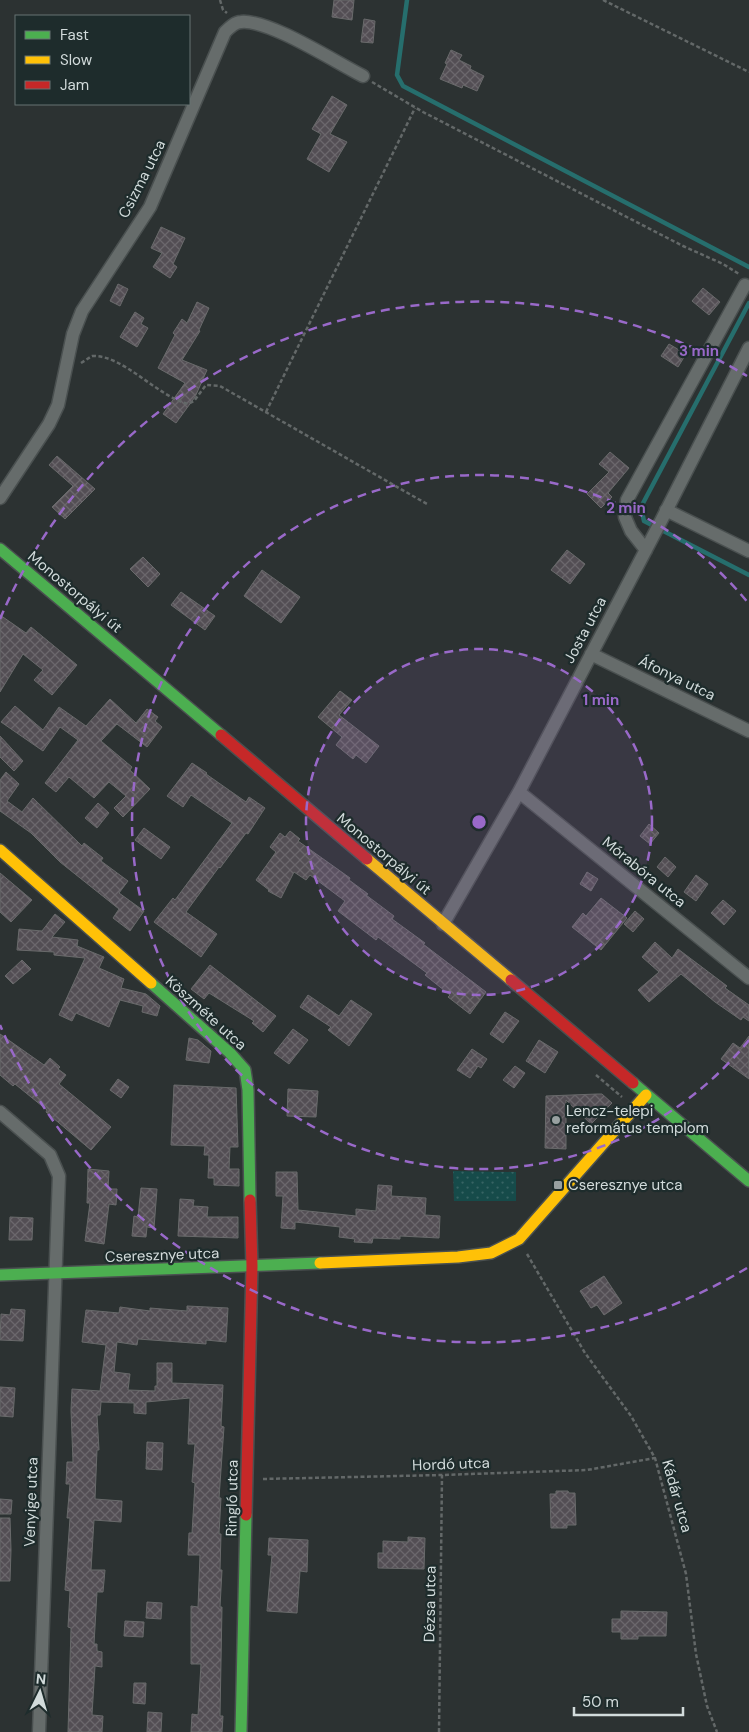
<svg xmlns="http://www.w3.org/2000/svg" width="749" height="1732" viewBox="0 0 749 1732" font-family="'DM Sans',sans-serif">
  <style>
    .green { fill: url(#green-dots) }
    .lines { fill: none; stroke-linecap: round; stroke-linejoin: round }
    .stream { stroke: #266e6d; stroke-width: 4.5 }
    .building { fill: url(#building-cross-hatch); stroke: #696a6b }
    .street-casing { stroke: #4a5050; stroke-width: 15 }
    .fast-casing { stroke: #4a5050; stroke-width: 14 }
    .slow-casing { stroke: #4a5050; stroke-width: 14 }
    .jam-casing { stroke: #4a5050; stroke-width: 14 }
    .path { stroke: #636868; stroke-width: 2.5; stroke-dasharray: 4 2.5; stroke-linecap: butt }
    .street { stroke: #666c6b; stroke-width: 12 }
    .fast { stroke: #4caf50; stroke-width: 11 }
    .slow { stroke: #ffc107; stroke-width: 11 }
    .jam { stroke: #c62828; stroke-width: 11 }
    .ring { fill: none; stroke: #9969c9; stroke-width: 2.5; stroke-dasharray: 9 6 }
    .poi-dot { fill: #98a0a0; stroke: #1e2c2c; stroke-width: 2 }
    .labels { text-anchor: middle; dominant-baseline: central; stroke-width: 4.5; stroke-linejoin: round; paint-order: stroke }
    .street-label { font-size: 15px; fill: #d2dbdb; stroke: #1e2c2c }
    .poi-label { font-size: 15px; fill: #d2dbdb; stroke: #1e2c2c; text-anchor: start }
    .centre { fill: #9969c9; stroke: #1e2c2c; stroke-width: 2.5 }
    .ring-label { font-size: 15px; text-anchor: middle; font-weight: bold; fill: #9969c9; stroke: #1e2c2c; stroke-width: 4.5; stroke-linejoin: round; paint-order: stroke }
  </style>
  <defs>
    <pattern id="green-dots" width="8" height="8" patternUnits="userSpaceOnUse" patternTransform="scale(1.25)"><rect width="8" height="8" fill="#164b4a"/><path d="M2 2h.1M6 6h.1" fill="none" stroke="#376464" stroke-width="1.8" stroke-linecap="round"/></pattern>
    <pattern id="building-cross-hatch" width="8" height="8" patternUnits="userSpaceOnUse" patternTransform="scale(1.25)"><rect width="8" height="8" fill="#534e54"/><path d="M0 0l8 8M0 8l8-8" fill="none" stroke="#6b676c"/></pattern>
  </defs>
  <rect width="100%" height="100%" fill="#2c3232"/>
  <!-- green -->
  <path class="green" d="M 453,1171 L 516,1172 L 516,1201 L 454,1201 Z"/>
  <g class="lines">
    <!-- stream -->
    <path class="stream" d="M 407,0 L 397,75 L 403,86 L 749,267
      M 749,303 L 641,507 L 644,521 L 749,575"/>
  </g>
  <!-- building -->
  <path class="building" d="M 334,0 L 354,0 L 352,20 L 332,17 Z
    M 364,19 L 375,21 L 373,43 L 361,42 Z
    M 451,50 L 462,55 L 459,60 L 471,66 L 470,69 L 484,76 L 477,91 L 463,85 L 462,88 L 440,79 L 447,64 L 445,63 Z
    M 332,96 L 347,105 L 330,134 L 347,142 L 329,172 L 307,159 L 321,134 L 312,129 Z
    M 161,227 L 185,238 L 173,264 L 177,267 L 170,278 L 153,267 L 162,253 L 151,248 Z
    M 118,284 L 128,289 L 120,306 L 110,301 Z
    M 703,288 L 720,302 L 709,315 L 692,301 Z
    M 197,302 L 209,308 L 199,330 L 200,331 L 182,360 L 207,370 L 195,397 L 176,423 L 163,414 L 185,383 L 158,368 L 175,335 L 173,333 L 182,319 L 187,323 Z
    M 135,312 L 144,318 L 141,324 L 148,328 L 137,347 L 120,337 Z
    M 669,344 L 686,354 L 678,367 L 661,356 Z
    M 610,452 L 629,468 L 608,493 L 612,497 L 601,508 L 587,494 L 609,472 L 599,464 Z
    M 57,456 L 95,489 L 65,519 L 52,507 L 73,486 L 49,465 Z
    M 567,550 L 585,564 L 570,584 L 551,570 Z
    M 143,557 L 160,574 L 148,587 L 130,569 Z
    M 262,570 L 300,597 L 281,623 L 244,596 Z
    M 181,592 L 215,616 L 205,630 L 171,605 Z
    M 0,615 L 26,633 L 31,627 L 77,665 L 52,695 L 34,680 L 43,670 L 23,654 L 0,692 Z
    M 340,691 L 352,700 L 339,715 L 379,746 L 366,763 L 356,755 L 353,759 L 336,745 L 342,737 L 318,717 Z
    M 110,699 L 136,723 L 147,709 L 158,717 L 155,721 L 162,727 L 147,747 L 117,724 L 101,741 L 132,767 L 130,770 L 150,789 L 123,817 L 114,808 L 126,796 L 109,782 L 94,798 L 69,777 L 56,792 L 45,783 L 78,740 L 60,727 L 43,751 L 1,722 L 15,706 L 43,730 L 59,707 L 86,726 Z
    M 0,736 L 23,761 L 14,771 L 0,757 Z
    M 192,763 L 207,773 L 206,774 L 246,802 L 249,797 L 265,808 L 248,834 L 246,833 L 220,868 L 219,867 L 186,912 L 217,934 L 201,957 L 154,922 L 173,898 L 175,900 L 232,823 L 191,795 L 183,807 L 167,796 Z
    M 6,772 L 19,784 L 7,801 L 22,812 L 33,798 L 82,846 L 84,843 L 103,858 L 101,861 L 128,881 L 119,893 L 144,911 L 130,931 L 113,918 L 119,909 L 60,862 L 31,833 L 0,811 L 0,780 Z
    M 98,803 L 109,813 L 97,828 L 85,818 Z
    M 649,824 L 659,833 L 650,844 L 640,836 Z
    M 144,828 L 170,847 L 161,859 L 135,840 Z
    M 290,831 L 300,839 L 298,841 L 350,878 L 349,880 L 368,894 L 366,895 L 394,916 L 392,919 L 425,943 L 423,944 L 486,992 L 470,1014 L 448,997 L 450,995 L 425,975 L 427,973 L 378,937 L 376,940 L 338,911 L 345,901 L 310,875 L 306,880 L 294,872 L 281,898 L 268,891 L 269,890 L 256,880 L 276,852 L 270,847 L 280,833 L 285,837 Z
    M 665,857 L 676,867 L 668,877 L 657,867 Z
    M 587,872 L 598,879 L 591,891 L 580,884 Z
    M 0,873 L 32,900 L 11,922 L 0,912 Z
    M 696,875 L 708,884 L 696,901 L 684,892 Z
    M 601,898 L 627,918 L 601,950 L 572,927 L 583,913 L 586,916 Z
    M 723,900 L 736,911 L 724,925 L 711,913 Z
    M 635,911 L 644,919 L 633,932 L 624,924 Z
    M 55,914 L 65,922 L 52,937 L 78,940 L 77,946 L 104,957 L 99,968 L 124,979 L 121,988 L 146,994 L 160,1006 L 157,1016 L 142,1012 L 143,1006 L 120,1000 L 109,1027 L 76,1013 L 72,1021 L 59,1015 L 85,958 L 54,955 L 54,952 L 17,950 L 19,929 L 42,931 Z
    M 655,942 L 672,958 L 678,949 L 727,986 L 725,988 L 749,1005 L 749,1021 L 743,1017 L 741,1020 L 715,1002 L 681,974 L 649,1002 L 638,990 L 659,972 L 642,957 Z
    M 22,960 L 31,969 L 13,984 L 5,976 Z
    M 210,965 L 276,1016 L 263,1032 L 252,1023 L 254,1021 L 209,993 L 204,999 L 191,989 Z
    M 308,995 L 339,1016 L 351,1000 L 372,1014 L 349,1046 L 328,1030 L 331,1027 L 300,1007 Z
    M 505,1012 L 519,1021 L 503,1043 L 490,1034 Z
    M 293,1029 L 308,1040 L 289,1064 L 274,1053 Z
    M 0,1034 L 44,1065 L 50,1058 L 60,1067 L 58,1069 L 66,1075 L 59,1084 L 111,1127 L 91,1150 L 46,1112 L 47,1110 L 15,1084 L 13,1086 L 0,1075 Z
    M 749,1036 L 749,1079 L 721,1059 L 733,1043 L 740,1048 Z
    M 189,1038 L 198,1040 L 211,1051 L 209,1063 L 186,1060 Z
    M 539,1040 L 558,1052 L 545,1073 L 526,1061 Z
    M 472,1049 L 487,1059 L 481,1068 L 478,1066 L 470,1078 L 457,1070 Z
    M 515,1066 L 525,1073 L 514,1088 L 503,1080 Z
    M 118,1079 L 129,1087 L 121,1098 L 110,1090 Z
    M 174,1085 L 236,1088 L 238,1147 L 230,1147 L 229,1169 L 239,1169 L 239,1186 L 214,1185 L 214,1178 L 208,1178 L 209,1155 L 204,1155 L 205,1146 L 171,1145 Z
    M 288,1089 L 318,1091 L 316,1117 L 287,1116 Z
    M 597,1094 L 602,1094 L 612,1103 L 591,1124 L 566,1100 L 566,1149 L 545,1148 L 546,1096 Z
    M 88,1169 L 109,1171 L 108,1189 L 117,1189 L 116,1205 L 109,1204 L 104,1244 L 85,1241 L 90,1203 L 87,1203 Z
    M 276,1172 L 297,1172 L 298,1210 L 356,1216 L 356,1209 L 376,1211 L 378,1185 L 392,1186 L 391,1196 L 426,1198 L 425,1215 L 440,1216 L 439,1238 L 400,1236 L 400,1239 L 373,1238 L 372,1243 L 354,1242 L 355,1239 L 339,1237 L 340,1227 L 295,1222 L 295,1229 L 281,1228 L 283,1196 L 276,1196 Z
    M 141,1188 L 157,1189 L 154,1228 L 147,1227 L 146,1237 L 132,1236 L 134,1216 L 138,1217 Z
    M 180,1199 L 194,1200 L 193,1206 L 208,1207 L 207,1217 L 238,1217 L 238,1238 L 178,1236 Z
    M 10,1217 L 33,1218 L 32,1240 L 9,1240 Z
    M 604,1276 L 622,1303 L 604,1315 L 597,1305 L 591,1308 L 580,1291 Z
    M 187,1306 L 228,1308 L 226,1342 L 206,1340 L 206,1344 L 138,1339 L 137,1345 L 117,1342 L 114,1372 L 130,1374 L 128,1390 L 155,1391 L 155,1386 L 157,1386 L 157,1363 L 172,1363 L 172,1383 L 223,1385 L 221,1426 L 224,1427 L 219,1498 L 221,1498 L 219,1534 L 221,1534 L 220,1570 L 222,1570 L 220,1607 L 222,1607 L 220,1716 L 223,1716 L 222,1732 L 191,1732 L 192,1714 L 198,1715 L 201,1664 L 191,1664 L 191,1606 L 198,1607 L 200,1555 L 188,1555 L 189,1533 L 192,1533 L 195,1483 L 192,1482 L 195,1444 L 188,1444 L 190,1398 L 146,1402 L 146,1414 L 134,1413 L 134,1403 L 101,1402 L 100,1415 L 97,1415 L 99,1450 L 97,1450 L 95,1499 L 122,1501 L 121,1522 L 94,1520 L 91,1570 L 105,1570 L 103,1592 L 97,1592 L 94,1644 L 97,1644 L 97,1651 L 102,1652 L 102,1667 L 95,1666 L 92,1715 L 103,1716 L 102,1732 L 68,1732 L 71,1628 L 68,1627 L 70,1591 L 65,1590 L 70,1518 L 67,1518 L 70,1484 L 66,1484 L 67,1462 L 73,1462 L 71,1410 L 72,1389 L 100,1391 L 106,1345 L 82,1342 L 86,1310 L 119,1313 L 120,1307 L 150,1311 L 150,1308 L 187,1311 Z
    M 11,1309 L 25,1310 L 23,1341 L 0,1340 L 1,1314 L 10,1315 Z
    M 0,1387 L 15,1388 L 13,1417 L 0,1416 Z
    M 147,1442 L 163,1443 L 162,1470 L 146,1469 Z
    M 556,1491 L 568,1491 L 569,1493 L 575,1493 L 576,1525 L 567,1525 L 567,1528 L 551,1528 L 550,1494 L 556,1494 Z
    M 0,1499 L 12,1500 L 11,1514 L 0,1514 Z
    M 0,1518 L 10,1518 L 11,1550 L 10,1581 L 0,1581 Z
    M 408,1537 L 425,1538 L 424,1569 L 378,1568 L 378,1553 L 383,1553 L 383,1541 L 408,1542 Z
    M 269,1538 L 308,1540 L 307,1572 L 300,1571 L 297,1613 L 267,1611 L 272,1555 L 268,1555 Z
    M 147,1602 L 162,1603 L 161,1619 L 146,1618 Z
    M 621,1611 L 667,1612 L 666,1636 L 638,1636 L 638,1639 L 621,1639 L 621,1632 L 612,1632 L 612,1619 L 621,1619 Z
    M 125,1621 L 144,1622 L 143,1637 L 124,1636 Z
    M 134,1683 L 146,1683 L 145,1704 L 133,1703 Z
    M 148,1712 L 162,1713 L 161,1732 L 147,1732 Z"/>
  <g class="lines">
    <!-- street casing -->
    <g class="street-casing">
      <path id="street" d="M 0,498 L 49,424 L 58,405 L 73,334 L 82,311 L 150,207 L 225,32 C 229,28 235,22 241,22 C 269,19 335,62 363,76
        M 666,510 L 749,551
        M 646,550 L 631,531 L 625,517 L 627,500 L 745,285
        M 591,654 L 749,731
        M 519,792 L 749,978
        M 443,924 L 519,792 L 661,521 L 749,348
        M 0,1112 L 50,1155 L 59,1176 L 39,1732"/>
    </g>
    <!-- fast casing -->
    <g class="fast-casing">
      <path id="fast" d="M 0,549 L 221,735
        M 151,983 L 230,1053 L 245,1070 L 248,1090 L 250,1200
        M 633,1083 L 749,1181
        M 0,1275 L 320,1263
        M 241,1732 L 246,1515"/>
    </g>
    <!-- slow casing -->
    <g class="slow-casing">
      <path id="slow" d="M 0,850 L 151,983
        M 367,859 L 511,980
        M 320,1263 L 458,1257 L 491,1253 L 519,1239 L 646,1095"/>
    </g>
    <!-- jam casing -->
    <g class="jam-casing">
      <path id="jam" d="M 221,735 L 367,859
        M 511,980 L 633,1083
        M 246,1515 L 252,1266 L 250,1200"/>
    </g>
    <!-- path -->
    <path class="path" d="M 220,0 L 223,10 L 227,13
      M 603,0 L 749,72
      M 372,82 L 423,112 L 683,246 L 723,264 L 739,274
      M 81,363 L 92,356 C 124,355 155,395 188,404 L 194,401 L 206,385 L 220,386 L 427,504
      M 266,412 L 415,108
      M 596,1075 L 622,1097
      M 527,1254 L 585,1353 L 631,1416 L 655,1458 L 686,1574 L 696,1654 L 707,1706 L 717,1732
      M 263,1479 L 442,1475 L 587,1470 L 655,1458
      M 439,1732 L 442,1475"/>
    <!-- street -->
    <use href="#street" class="street"/>
    <!-- fast -->
    <use href="#fast" class="fast"/>
    <!-- slow -->
    <use href="#slow" class="slow"/>
    <!-- jam -->
    <use href="#jam" class="jam"/>
  </g>
  <!-- distance rings -->
  <circle cx="479" cy="822" r="173" fill="#9969c9" fill-opacity=".12"/>
  <g class="ring">
    <circle cx="479" cy="822" r="173"/>
    <path d="M749 1040A347 347 0 1 1 749 604"/>
    <path d="M747 1268A520 520 0 0 1 0 1025M0 619A520 520 0 0 1 747 376"/>
  </g>
  <!-- markers -->
  <g class="poi-dot">
    <circle cx="556" cy="1120" r="5"/>
    <rect x="553" y="1180" width="10" height="10" rx="2.5"/>
  </g>
  <g class="labels">
    <!-- street labels -->
    <g class="street-label">
      <text transform="translate(142 179) rotate(-63)">Csizma utca</text>
      <text transform="translate(75 592) rotate(40)">Monostorpályi út</text>
      <text transform="translate(585 630) rotate(-62)">Josta utca</text>
      <text transform="translate(677 678) rotate(26)">Áfonya utca</text>
      <text transform="translate(384 854) rotate(40)">Monostorpályi út</text>
      <text transform="translate(644 872) rotate(39)">Mórabóra utca</text>
      <text transform="translate(206 1013) rotate(42)">Köszméte utca</text>
      <text transform="translate(162 1255) rotate(-2)">Cseresznye utca</text>
      <text transform="translate(451 1464) rotate(-2)">Hordó utca</text>
      <text transform="translate(677 1496) rotate(74)">Kádár utca</text>
      <text transform="translate(232 1498) rotate(-89)">Ringló utca</text>
      <text transform="translate(31 1502) rotate(-88)">Venyige utca</text>
      <text transform="translate(430 1604) rotate(-89)">Dézsa utca</text>
    </g>
    <!-- poi labels -->
    <g class="poi-label">
      <text x="566" y="1111">Lencz-telepi<tspan x="566" dy="17">református templom</tspan></text>
      <text x="568" y="1185">Cseresznye utca</text>
    </g>
  </g>
  <circle cx="479" cy="822" r="8" class="centre"/>
  <g class="ring-label">
    <text x="699" y="356">3 min</text>
    <text x="626" y="513">2 min</text>
    <text x="601" y="705">1 min</text>
  </g>
  <!-- legend -->
  <rect x="15" y="15" width="175" height="90" fill="#1e2c2c" stroke="#667272"/>
  <rect x="25" y="31" width="25" height="8" fill="#4caf50" stroke="#667272"/>
  <text x="60" y="40" font-size="15" fill="#d2dbdb">Fast</text>
  <rect x="25" y="56" width="25" height="8" fill="#ffc107" stroke="#667272"/>
  <text x="60" y="65" font-size="15" fill="#d2dbdb">Slow</text>
  <rect x="25" y="81" width="25" height="8" fill="#c62828" stroke="#667272"/>
  <text x="60" y="90" font-size="15" fill="#d2dbdb">Jam</text>
  <!-- north arrow -->
  <g transform="translate(40 1692) rotate(5)" stroke="#1e2c2c" stroke-width="4" paint-order="stroke">
  <path d="M0-4L9 19L0 12L-9 19Z" fill="#d2dbdb"/>
  <text y="-8" font-size="14" font-weight="bold" text-anchor="middle" fill="#d2dbdb">N</text>
  </g>
  <!-- scale -->
  <path d="M574 1707v8h109v-8" fill="none" stroke="#d2dbdb" stroke-width="2.5"/>
  <text x="582" y="1707" font-size="15" fill="#d2dbdb" stroke="#1e2c2c" stroke-width="4" paint-order="stroke">50 m</text>
</svg>
